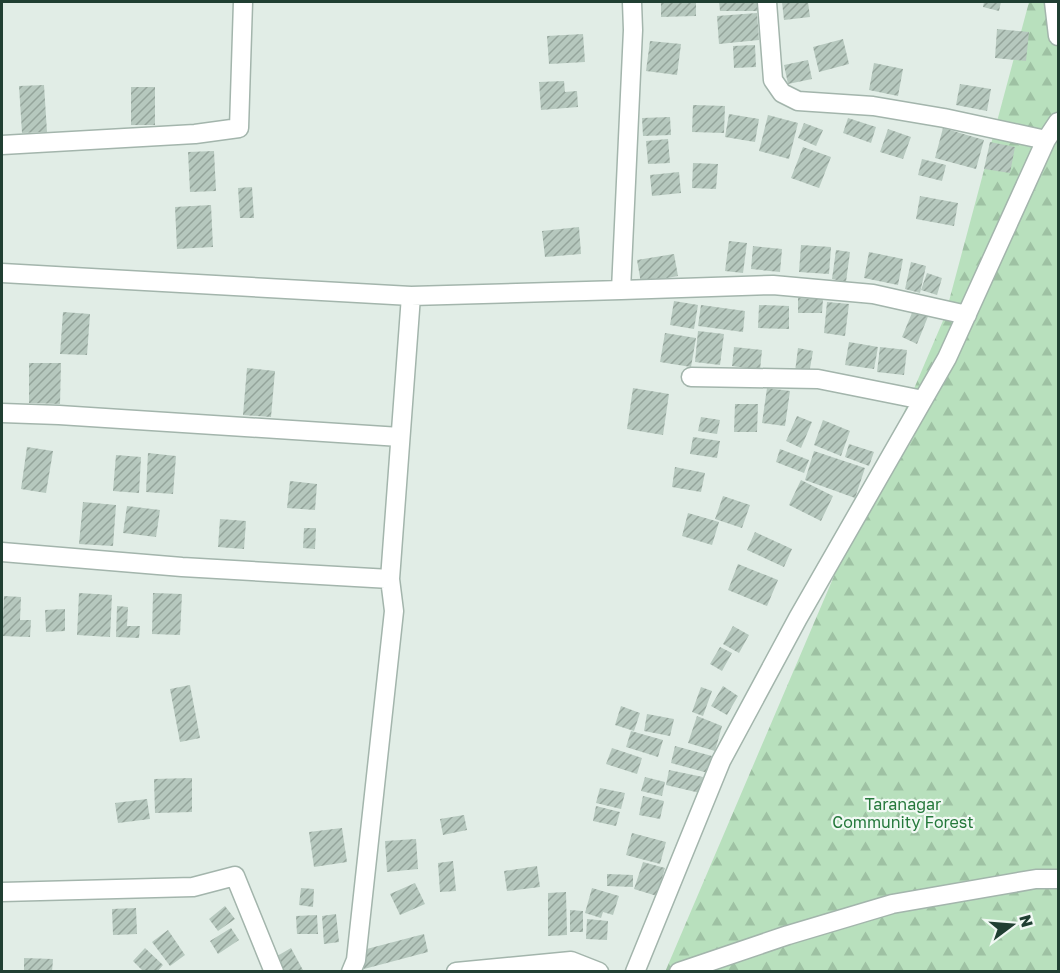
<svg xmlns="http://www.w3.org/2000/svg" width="1060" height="973" viewBox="0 0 1060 973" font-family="'Golos Text',sans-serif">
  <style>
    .forest { fill: url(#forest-firs) }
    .building { fill: url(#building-hatch) }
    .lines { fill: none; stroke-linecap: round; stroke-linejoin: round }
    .minor-casing { stroke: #a3b5ac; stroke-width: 21 }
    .minor { stroke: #fff; stroke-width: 18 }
    .labels { text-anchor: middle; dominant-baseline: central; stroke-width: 4.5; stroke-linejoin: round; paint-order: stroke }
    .park-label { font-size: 16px; fill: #26793c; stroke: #f1f9f4 }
  </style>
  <defs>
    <pattern id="forest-firs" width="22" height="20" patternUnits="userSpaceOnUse" patternTransform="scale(1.5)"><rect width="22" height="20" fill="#b8e0bd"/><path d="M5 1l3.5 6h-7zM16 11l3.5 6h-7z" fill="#9ec1a3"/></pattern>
    <pattern id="building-hatch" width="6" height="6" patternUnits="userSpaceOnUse" patternTransform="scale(1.5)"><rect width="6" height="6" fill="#b6c8be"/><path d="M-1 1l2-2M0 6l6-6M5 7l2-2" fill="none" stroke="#94a49b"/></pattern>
  </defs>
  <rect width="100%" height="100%" fill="#e1ede6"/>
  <!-- forest -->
  <path class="forest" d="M 1029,2 L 1058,2 L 1058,971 L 665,972 L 945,316 Z"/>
  <!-- building -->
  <path class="building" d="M 661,2 L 696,2 L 696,16 L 661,17 Z
    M 719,2 L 757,2 L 757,11 L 720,11 Z
    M 782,2 L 808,2 L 810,17 L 784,20 Z
    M 984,2 L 1001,2 L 999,11 L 983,7 Z
    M 757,13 L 759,40 L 719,44 L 717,16 Z
    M 997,29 L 1029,32 L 1026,61 L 995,58 Z
    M 583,34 L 585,62 L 549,64 L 547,36 Z
    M 843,39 L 849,64 L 819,72 L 813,47 Z
    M 650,41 L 681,44 L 677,75 L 646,71 Z
    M 755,45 L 756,67 L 734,68 L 733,46 Z
    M 808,60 L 812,79 L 788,84 L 784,65 Z
    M 874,63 L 903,69 L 898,96 L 869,90 Z
    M 564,81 L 565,92 L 577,91 L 578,107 L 541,110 L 539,82 Z
    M 960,84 L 991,89 L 987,111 L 956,105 Z
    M 44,85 L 47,132 L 22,133 L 19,86 Z
    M 131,87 L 155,87 L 155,125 L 131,125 Z
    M 693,105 L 725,106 L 724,133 L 692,132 Z
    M 729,114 L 759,119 L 755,142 L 725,137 Z
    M 768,115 L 798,123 L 789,159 L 759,151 Z
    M 670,117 L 671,135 L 643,136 L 642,118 Z
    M 848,118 L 876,127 L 871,143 L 843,133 Z
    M 804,123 L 823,130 L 816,146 L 798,138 Z
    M 943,128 L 984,140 L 976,169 L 935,158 Z
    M 888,129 L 911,137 L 903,159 L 880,152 Z
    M 668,139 L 670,163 L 648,164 L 646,141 Z
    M 990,142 L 1015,147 L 1010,173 L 984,169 Z
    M 803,147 L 831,157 L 819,188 L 791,178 Z
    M 214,151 L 216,191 L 190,192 L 188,152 Z
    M 922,159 L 946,165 L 942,181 L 918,175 Z
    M 693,163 L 718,164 L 716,189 L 692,188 Z
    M 679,172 L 681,193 L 652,196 L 650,175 Z
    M 252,187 L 254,218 L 240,218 L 238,188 Z
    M 920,196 L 958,203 L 954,226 L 916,219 Z
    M 211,205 L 213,247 L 177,249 L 175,207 Z
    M 579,227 L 581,254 L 545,257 L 542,231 Z
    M 729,241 L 747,243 L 743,273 L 725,271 Z
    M 801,245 L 831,247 L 829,274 L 799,272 Z
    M 753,246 L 782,249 L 780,272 L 751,269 Z
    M 836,250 L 850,252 L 846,282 L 832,279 Z
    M 869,252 L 903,259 L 898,285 L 864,278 Z
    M 674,254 L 678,276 L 641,283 L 637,260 Z
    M 911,262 L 926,266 L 920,293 L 905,289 Z
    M 927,273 L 942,278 L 937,295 L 921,290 Z
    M 798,298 L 823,299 L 822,313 L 798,313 Z
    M 674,301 L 698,305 L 694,329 L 670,325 Z
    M 827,302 L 849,304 L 845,336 L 824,333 Z
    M 701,305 L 745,311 L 743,332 L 698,326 Z
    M 759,305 L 789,306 L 789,329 L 758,328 Z
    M 914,308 L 929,314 L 917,344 L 902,337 Z
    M 63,312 L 90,314 L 87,355 L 60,354 Z
    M 698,331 L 724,334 L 720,365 L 695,362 Z
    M 665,333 L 696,338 L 691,367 L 660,362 Z
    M 849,342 L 878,347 L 874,369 L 845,365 Z
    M 734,347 L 762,350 L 760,370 L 732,366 Z
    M 880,347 L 907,350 L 904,375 L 877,372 Z
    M 798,348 L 813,351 L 809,374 L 795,372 Z
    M 29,363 L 61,363 L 60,404 L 29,403 Z
    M 247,368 L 275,371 L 271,417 L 243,415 Z
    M 633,388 L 669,394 L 663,435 L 627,429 Z
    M 767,388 L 790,391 L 785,426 L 762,423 Z
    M 735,404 L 758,404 L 757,432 L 734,432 Z
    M 797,416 L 812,422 L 801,448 L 786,441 Z
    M 701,417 L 720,420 L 717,434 L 698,431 Z
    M 823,420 L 850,431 L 841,456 L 814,445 Z
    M 693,437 L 720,441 L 717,458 L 690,454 Z
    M 849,444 L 874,452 L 869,466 L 845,457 Z
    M 27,447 L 53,451 L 46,493 L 21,489 Z
    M 780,449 L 809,460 L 804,473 L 776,462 Z
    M 814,451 L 865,468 L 855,498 L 805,480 Z
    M 148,453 L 176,456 L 173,494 L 146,492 Z
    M 116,455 L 141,457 L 139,493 L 113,491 Z
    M 675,467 L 705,473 L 701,492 L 672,487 Z
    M 801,480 L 833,496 L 821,521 L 789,505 Z
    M 290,481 L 317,484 L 315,510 L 287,508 Z
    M 723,496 L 750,505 L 742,528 L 715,519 Z
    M 83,502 L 116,505 L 113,546 L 79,544 Z
    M 127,506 L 160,510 L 156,537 L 123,533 Z
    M 688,513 L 719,522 L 712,545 L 682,536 Z
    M 220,519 L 246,521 L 244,549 L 218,547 Z
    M 304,528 L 316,528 L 315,549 L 303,548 Z
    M 755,532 L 792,549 L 784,567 L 747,550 Z
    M 738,564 L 778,580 L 767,606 L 728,590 Z
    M 79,593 L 112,595 L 110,637 L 77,635 Z
    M 153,593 L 182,594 L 180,635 L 152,634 Z
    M 4,596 L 21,597 L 20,620 L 31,620 L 30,637 L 2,636 Z
    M 117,606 L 128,607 L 127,626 L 140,626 L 139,638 L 116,637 Z
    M 65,609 L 65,631 L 46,632 L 45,610 Z
    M 733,626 L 749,635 L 739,653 L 723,644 Z
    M 720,647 L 732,653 L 722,671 L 710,664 Z
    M 190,685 L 200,738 L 180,742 L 170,689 Z
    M 723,686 L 738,696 L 727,715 L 711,706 Z
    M 701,687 L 712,691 L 703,716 L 692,712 Z
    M 621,706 L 640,713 L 634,731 L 615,725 Z
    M 647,714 L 674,719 L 670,736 L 644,731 Z
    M 697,716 L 722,726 L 715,751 L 688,743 Z
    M 631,731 L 663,740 L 658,757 L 626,747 Z
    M 675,746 L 712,756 L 708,773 L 671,763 Z
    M 612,748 L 642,758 L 637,774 L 606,764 Z
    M 669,770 L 703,777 L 700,793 L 666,785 Z
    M 645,777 L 665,782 L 662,796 L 641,791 Z
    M 192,778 L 192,812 L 155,813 L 154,779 Z
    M 600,788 L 625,793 L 621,809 L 596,803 Z
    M 643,796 L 664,801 L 660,819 L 639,815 Z
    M 147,799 L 150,819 L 118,823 L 115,803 Z
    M 596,806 L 620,812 L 616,826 L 593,821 Z
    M 464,815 L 467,830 L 443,835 L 440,819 Z
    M 342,828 L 347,862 L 314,867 L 309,832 Z
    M 632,833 L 666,842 L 660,864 L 626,855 Z
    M 416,839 L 418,869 L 387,872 L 385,841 Z
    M 453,861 L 456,891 L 440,892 L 438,863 Z
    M 643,862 L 665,868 L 657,896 L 634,889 Z
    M 537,866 L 540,887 L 507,891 L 504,871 Z
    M 607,874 L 633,875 L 633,887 L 607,886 Z
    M 415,883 L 425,904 L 400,915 L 390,894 Z
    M 301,888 L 314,889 L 313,907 L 299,905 Z
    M 592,888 L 619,896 L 613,915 L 603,912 L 601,918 L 585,913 Z
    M 566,892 L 567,935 L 548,936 L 548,893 Z
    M 225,906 L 235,919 L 218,931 L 209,919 Z
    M 136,908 L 137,934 L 113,935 L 112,909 Z
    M 570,910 L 583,911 L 583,932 L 570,932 Z
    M 336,914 L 339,942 L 324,944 L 322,916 Z
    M 317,915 L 318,934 L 297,934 L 296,916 Z
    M 587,919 L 608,921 L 607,940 L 586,939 Z
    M 231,928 L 239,940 L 218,954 L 210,941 Z
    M 168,930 L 185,955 L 170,966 L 152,942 Z
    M 424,934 L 428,952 L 364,969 L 359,951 Z
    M 145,948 L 163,965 L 157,972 L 144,972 L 133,961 Z
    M 291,948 L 304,972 L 280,972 L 272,959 Z
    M 24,958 L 53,959 L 52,972 L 24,972 Z"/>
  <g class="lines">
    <!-- minor casing -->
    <g class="minor-casing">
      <path id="minor" d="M 767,2 L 773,80 L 782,93 L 798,101 L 873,106 L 944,118 L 1046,140
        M 1054,2 L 1058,36
        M 2,145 L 195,134 L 239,128 L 243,2
        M 2,273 L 411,296
        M 621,290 L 773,285 L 873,294 L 967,315
        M 691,377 L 818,379 L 923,400
        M 2,413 L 59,415 L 400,437
        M 2,552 L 182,567 L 390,579
        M 2,892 L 193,887 L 235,876 L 274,972
        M 351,972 L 356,960 L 394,611 L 390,579 L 411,296 L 621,290 L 633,30 L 632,2
        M 456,972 L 571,961 L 599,972
        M 635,972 L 721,761 L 798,618 L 947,358 L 1046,140 L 1058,122
        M 679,972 L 788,935 L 892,904 L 1036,879 L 1058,879"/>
    </g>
    <!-- minor -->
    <use href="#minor" class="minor"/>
  </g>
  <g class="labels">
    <!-- park labels -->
    <g class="park-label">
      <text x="903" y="804">Taranagar<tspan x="903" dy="18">Community Forest</tspan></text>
    </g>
  </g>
  <!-- border -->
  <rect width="1060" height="973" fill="none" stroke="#203f32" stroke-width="6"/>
  <!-- north arrow -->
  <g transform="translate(1012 925) rotate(74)" stroke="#f1f9f4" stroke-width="4.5" paint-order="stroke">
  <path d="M0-4.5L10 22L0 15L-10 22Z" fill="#203f32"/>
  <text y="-9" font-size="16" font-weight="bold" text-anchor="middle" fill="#203f32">N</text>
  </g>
</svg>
